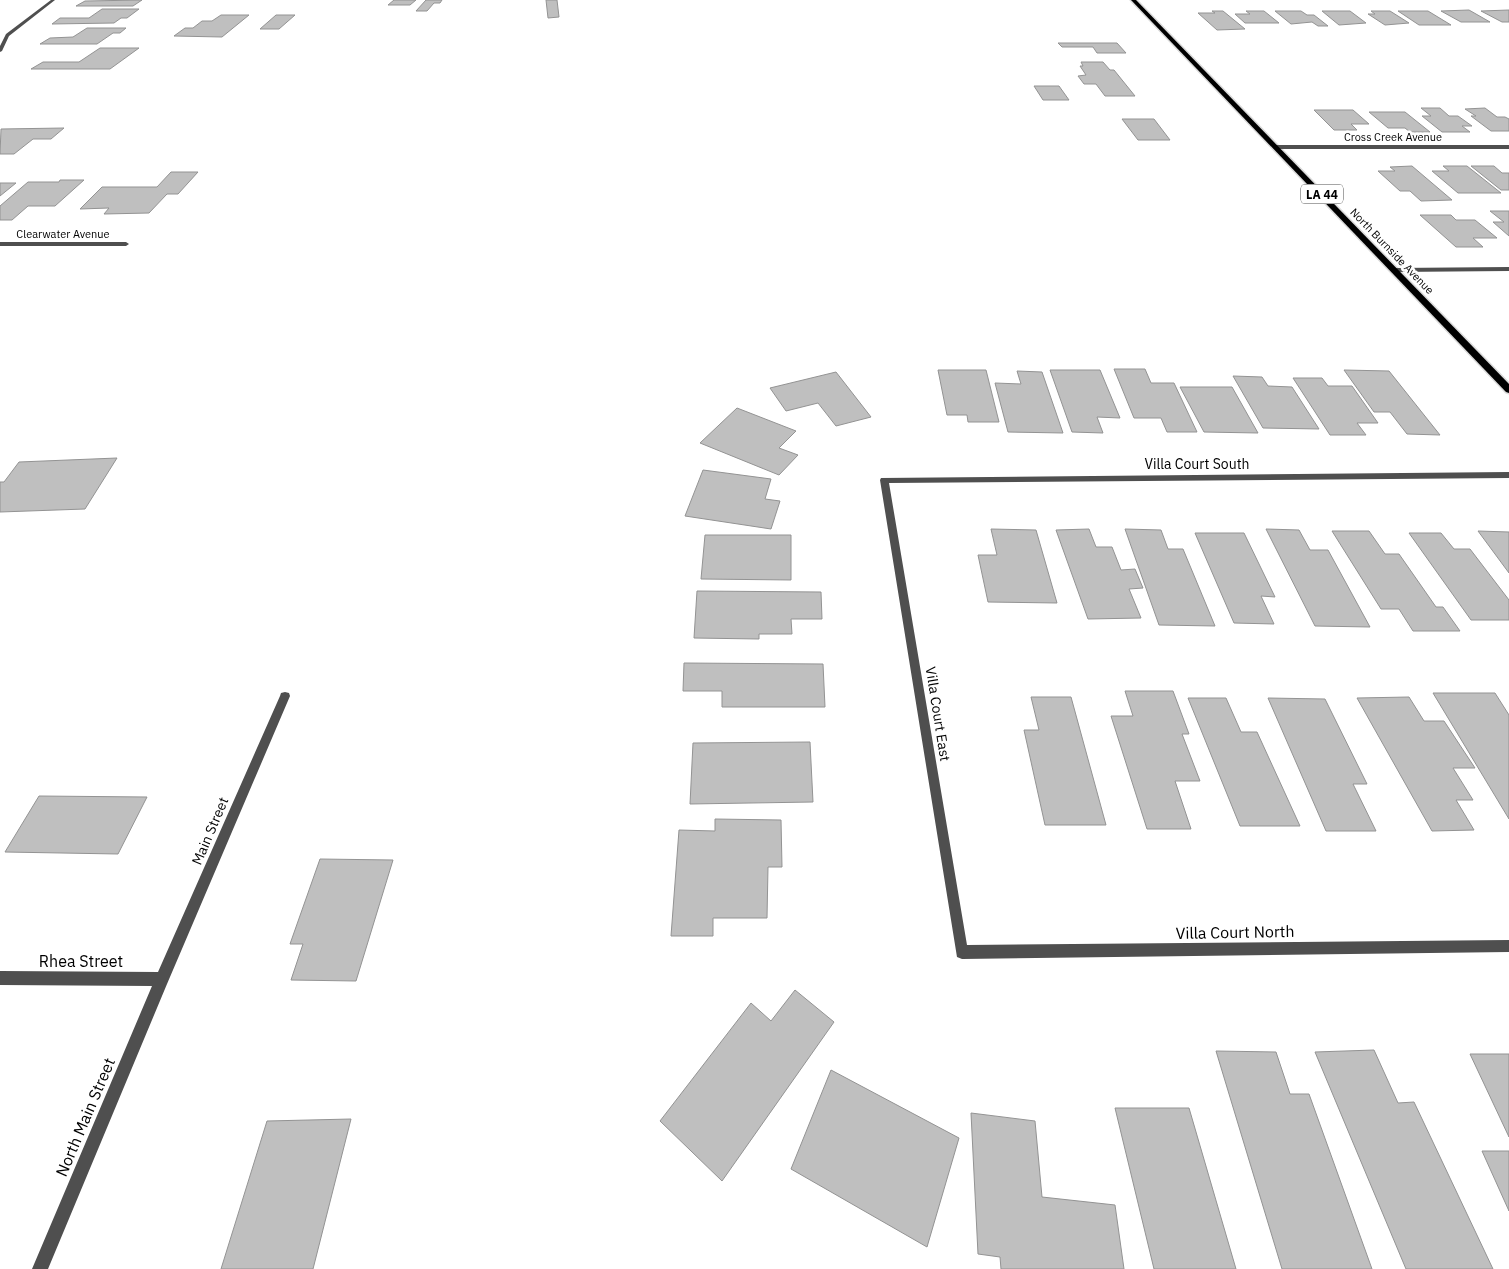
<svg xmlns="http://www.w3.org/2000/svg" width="1509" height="1269" viewBox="0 0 1509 1269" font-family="'IBM Plex Sans',sans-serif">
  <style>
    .building { fill: #bfbfbf; stroke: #939393 }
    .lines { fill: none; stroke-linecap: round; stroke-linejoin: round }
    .primary-casing { stroke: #dbdbdb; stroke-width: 3 }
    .street { fill: #4f4f4f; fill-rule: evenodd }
    .primary { fill: #000; fill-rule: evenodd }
    .labels { text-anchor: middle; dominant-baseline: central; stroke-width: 5; stroke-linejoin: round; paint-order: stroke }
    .far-street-label { font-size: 11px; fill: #000; stroke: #fff }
    .shield { fill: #fff; stroke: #4c4c4c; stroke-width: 1 }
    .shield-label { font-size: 12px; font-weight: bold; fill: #000 }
    .street-label { font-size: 14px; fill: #000; stroke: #fff }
    .near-street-label { font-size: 16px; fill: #000; stroke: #fff }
  </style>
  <rect width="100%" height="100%" fill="#fff"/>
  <!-- building -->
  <path class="building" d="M 142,0 L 133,6 L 76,6 L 85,1 Z
    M 394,0 L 416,0 L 410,5 L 388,5 Z
    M 426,0 L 442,0 L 440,3 L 434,3 L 427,11 L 416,11 Z
    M 546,0 L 557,0 L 559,17 L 548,18 Z
    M 102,9 L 139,9 L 127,18 L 121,18 L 114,23 L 52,24 L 60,18 L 89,18 Z
    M 1469,10 L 1490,22 L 1461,22 L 1441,11 Z
    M 1509,10 L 1509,22 L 1502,22 L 1481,11 Z
    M 1212,11 L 1223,11 L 1245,29 L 1217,30 L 1198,13 L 1215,13 Z
    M 1246,11 L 1264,11 L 1279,23 L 1245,23 L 1235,14 L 1250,14 Z
    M 1275,11 L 1301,11 L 1307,15 L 1314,15 L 1328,26 L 1318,26 L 1312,22 L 1291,24 Z
    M 1322,11 L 1350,11 L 1366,23 L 1339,25 Z
    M 1371,11 L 1390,11 L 1409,23 L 1385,25 L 1368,14 L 1375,14 Z
    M 1398,11 L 1428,11 L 1451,25 L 1419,25 Z
    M 221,15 L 249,15 L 222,37 L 174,36 L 185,28 L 193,28 L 202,21 L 212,21 Z
    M 276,15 L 295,15 L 279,29 L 260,29 Z
    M 87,28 L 126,28 L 120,33 L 113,33 L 97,44 L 40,44 L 50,38 L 73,37 Z
    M 1058,43 L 1117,43 L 1126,53 L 1097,53 L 1093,47 L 1062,47 Z
    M 100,48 L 139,48 L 110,69 L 31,69 L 43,62 L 79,62 Z
    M 1081,62 L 1103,62 L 1110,70 L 1114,70 L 1135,96 L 1105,96 L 1096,84 L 1084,84 L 1078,76 L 1086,75 L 1080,66 L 1083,66 Z
    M 1034,86 L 1059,86 L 1069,100 L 1043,100 Z
    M 1421,108 L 1440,108 L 1449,116 L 1458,116 L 1472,126 L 1462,126 L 1470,132 L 1442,132 L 1422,116 L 1431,116 Z
    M 1485,108 L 1497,117 L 1505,117 L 1509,119 L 1509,131 L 1491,131 L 1471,116 L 1476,116 L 1465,109 Z
    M 1314,110 L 1353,110 L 1369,124 L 1351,124 L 1357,130 L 1334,130 Z
    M 1369,112 L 1405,112 L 1430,132 L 1410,132 L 1405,128 L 1388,128 Z
    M 1122,119 L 1154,119 L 1170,140 L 1138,140 Z
    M 64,128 L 51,139 L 33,139 L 14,154 L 0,154 L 1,129 Z
    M 1412,166 L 1452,200 L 1421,201 L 1410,191 L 1400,191 L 1378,171 L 1395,171 L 1390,167 Z
    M 1443,166 L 1467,166 L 1501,193 L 1458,193 L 1432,171 L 1449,171 Z
    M 1471,166 L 1494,166 L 1502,173 L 1509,173 L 1509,190 L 1501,190 Z
    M 171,172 L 198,172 L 178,194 L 167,194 L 149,213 L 104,214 L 109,208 L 80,209 L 102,187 L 157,187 Z
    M 60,180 L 84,180 L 55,206 L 28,206 L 12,220 L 0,220 L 0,206 L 28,182 L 59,182 Z
    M 0,183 L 16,183 L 0,196 Z
    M 1490,211 L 1509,211 L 1509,236 L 1493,222 L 1504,222 Z
    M 1420,215 L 1451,215 L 1456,220 L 1475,220 L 1497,238 L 1473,238 L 1483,247 L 1456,247 Z
    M 1114,369 L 1145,369 L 1151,383 L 1174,383 L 1197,432 L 1167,432 L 1161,418 L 1134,418 Z
    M 938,370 L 986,370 L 999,422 L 968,422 L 967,415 L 947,415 Z
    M 1050,370 L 1100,370 L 1120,418 L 1097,417 L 1103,433 L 1072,432 Z
    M 1344,370 L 1389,371 L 1440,435 L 1407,434 L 1390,412 L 1374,412 Z
    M 1017,371 L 1042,372 L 1063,433 L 1008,432 L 995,383 L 1021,384 Z
    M 836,372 L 871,417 L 836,426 L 818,403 L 786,411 L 770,388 Z
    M 1233,376 L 1262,377 L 1268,386 L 1292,387 L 1319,429 L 1263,428 Z
    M 1293,378 L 1322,378 L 1328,386 L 1352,386 L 1378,423 L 1357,423 L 1366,435 L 1330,435 Z
    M 1180,387 L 1232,387 L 1258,433 L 1204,432 Z
    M 737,408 L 796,431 L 779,448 L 798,455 L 779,475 L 700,443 Z
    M 117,458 L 85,509 L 0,512 L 0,482 L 4,482 L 19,462 Z
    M 703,470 L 771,479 L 765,499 L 780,501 L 771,529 L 685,516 Z
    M 991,529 L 1036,530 L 1057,603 L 988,602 L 978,555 L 997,555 Z
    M 1089,529 L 1096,547 L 1112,547 L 1121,570 L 1135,569 L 1143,588 L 1129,589 L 1141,618 L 1088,619 L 1056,530 Z
    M 1125,529 L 1161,530 L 1168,549 L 1183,549 L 1215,626 L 1159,625 Z
    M 1266,529 L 1299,530 L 1310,550 L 1328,550 L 1370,627 L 1315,626 Z
    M 1332,531 L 1369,531 L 1385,554 L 1399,554 L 1436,607 L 1443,607 L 1460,631 L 1413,631 L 1399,609 L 1381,609 Z
    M 1478,531 L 1509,532 L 1509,573 Z
    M 1195,533 L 1244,533 L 1275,597 L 1261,596 L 1274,624 L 1234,623 Z
    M 1409,533 L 1441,533 L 1454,549 L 1470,549 L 1509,600 L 1509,620 L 1471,620 Z
    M 705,535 L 791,535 L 791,580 L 701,579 Z
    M 697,591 L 821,592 L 822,619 L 791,619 L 792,634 L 759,634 L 759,639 L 694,638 Z
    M 684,663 L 823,664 L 825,707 L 722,707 L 722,691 L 683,691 Z
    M 1125,691 L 1173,691 L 1189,734 L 1182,734 L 1200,781 L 1175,781 L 1191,829 L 1147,829 L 1111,716 L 1133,716 Z
    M 1433,693 L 1495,693 L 1509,715 L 1509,819 Z
    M 1031,697 L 1071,697 L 1106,825 L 1045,825 L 1024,730 L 1039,730 Z
    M 1409,697 L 1424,721 L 1444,721 L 1475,768 L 1453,768 L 1473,800 L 1456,800 L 1474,830 L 1432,831 L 1357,698 Z
    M 1188,698 L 1226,698 L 1241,732 L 1257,732 L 1300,826 L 1240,826 Z
    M 1268,698 L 1325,699 L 1367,784 L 1353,784 L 1376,831 L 1326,831 Z
    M 810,742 L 813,802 L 690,804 L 693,743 Z
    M 39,796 L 147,797 L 118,854 L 5,852 Z
    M 715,819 L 781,820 L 782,867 L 768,867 L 767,918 L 713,918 L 713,936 L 671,936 L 679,830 L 715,831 Z
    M 320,859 L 393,860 L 356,981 L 291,980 L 303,944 L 290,944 Z
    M 795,990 L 834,1022 L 722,1181 L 660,1121 L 751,1003 L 771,1021 Z
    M 1374,1050 L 1398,1103 L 1414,1102 L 1493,1269 L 1406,1269 L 1315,1052 Z
    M 1216,1051 L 1276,1052 L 1290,1094 L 1309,1094 L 1372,1269 L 1282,1269 Z
    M 1470,1054 L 1509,1054 L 1509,1137 Z
    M 831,1070 L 959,1138 L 927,1247 L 791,1169 Z
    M 1115,1108 L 1189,1108 L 1236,1269 L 1154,1269 Z
    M 971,1113 L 1035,1121 L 1042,1197 L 1115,1205 L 1124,1269 L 1001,1269 L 1000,1257 L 978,1254 Z
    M 351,1119 L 313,1269 L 221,1269 L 267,1121 Z
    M 1482,1151 L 1509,1151 L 1509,1211 Z"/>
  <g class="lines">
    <!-- primary casing -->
    <g class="primary-casing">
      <path id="primary" d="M 1131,0 L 1136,0 L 1509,384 L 1509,393 L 1506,392 Z"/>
    </g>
    <!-- street -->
    <path class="street" d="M 51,0 L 55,0 L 9,36 L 2,51 L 0,52 L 0,46 L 6,34 Z
      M 1509,145 L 1509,149 L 1276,149 L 1273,147 L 1276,145 Z
      M 0,242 L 126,242 L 129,244 L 126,246 L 0,246 Z
      M 1509,267 L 1509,271 L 1395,272 L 1392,270 L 1395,268 Z
      M 1509,472 L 1509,478 L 889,483 L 967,945 L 1509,940 L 1509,952 L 962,959 L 957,957 L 880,480 L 881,478 Z
      M 285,692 L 289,693 L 290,696 L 167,984 L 48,1269 L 32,1269 L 152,986 L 0,985 L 0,971 L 158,972 L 280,696 L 281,693 Z"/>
    <!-- primary -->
    <use href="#primary" class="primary"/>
  </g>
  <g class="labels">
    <!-- far-street labels -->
    <g class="far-street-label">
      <text x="1393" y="137">Cross Creek Avenue</text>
      <text x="63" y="234">Clearwater Avenue</text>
      <text transform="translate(1392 251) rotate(46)">North Burnside Avenue</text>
    </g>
    <!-- shield labels -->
    <rect class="shield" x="1301" y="184.5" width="42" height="19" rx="4"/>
    <g class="shield-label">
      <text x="1322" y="194">LA 44</text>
    </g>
    <!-- street labels -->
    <g class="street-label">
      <text x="1197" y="464">Villa Court South</text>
      <text transform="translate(938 714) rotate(81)">Villa Court East</text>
      <text transform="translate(210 831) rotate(-67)">Main Street</text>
    </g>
    <!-- near-street labels -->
    <g class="near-street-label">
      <text transform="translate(1235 932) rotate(-1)">Villa Court North</text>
      <text x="81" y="961">Rhea Street</text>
      <text transform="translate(85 1117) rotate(-67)">North Main Street</text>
    </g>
  </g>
</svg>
